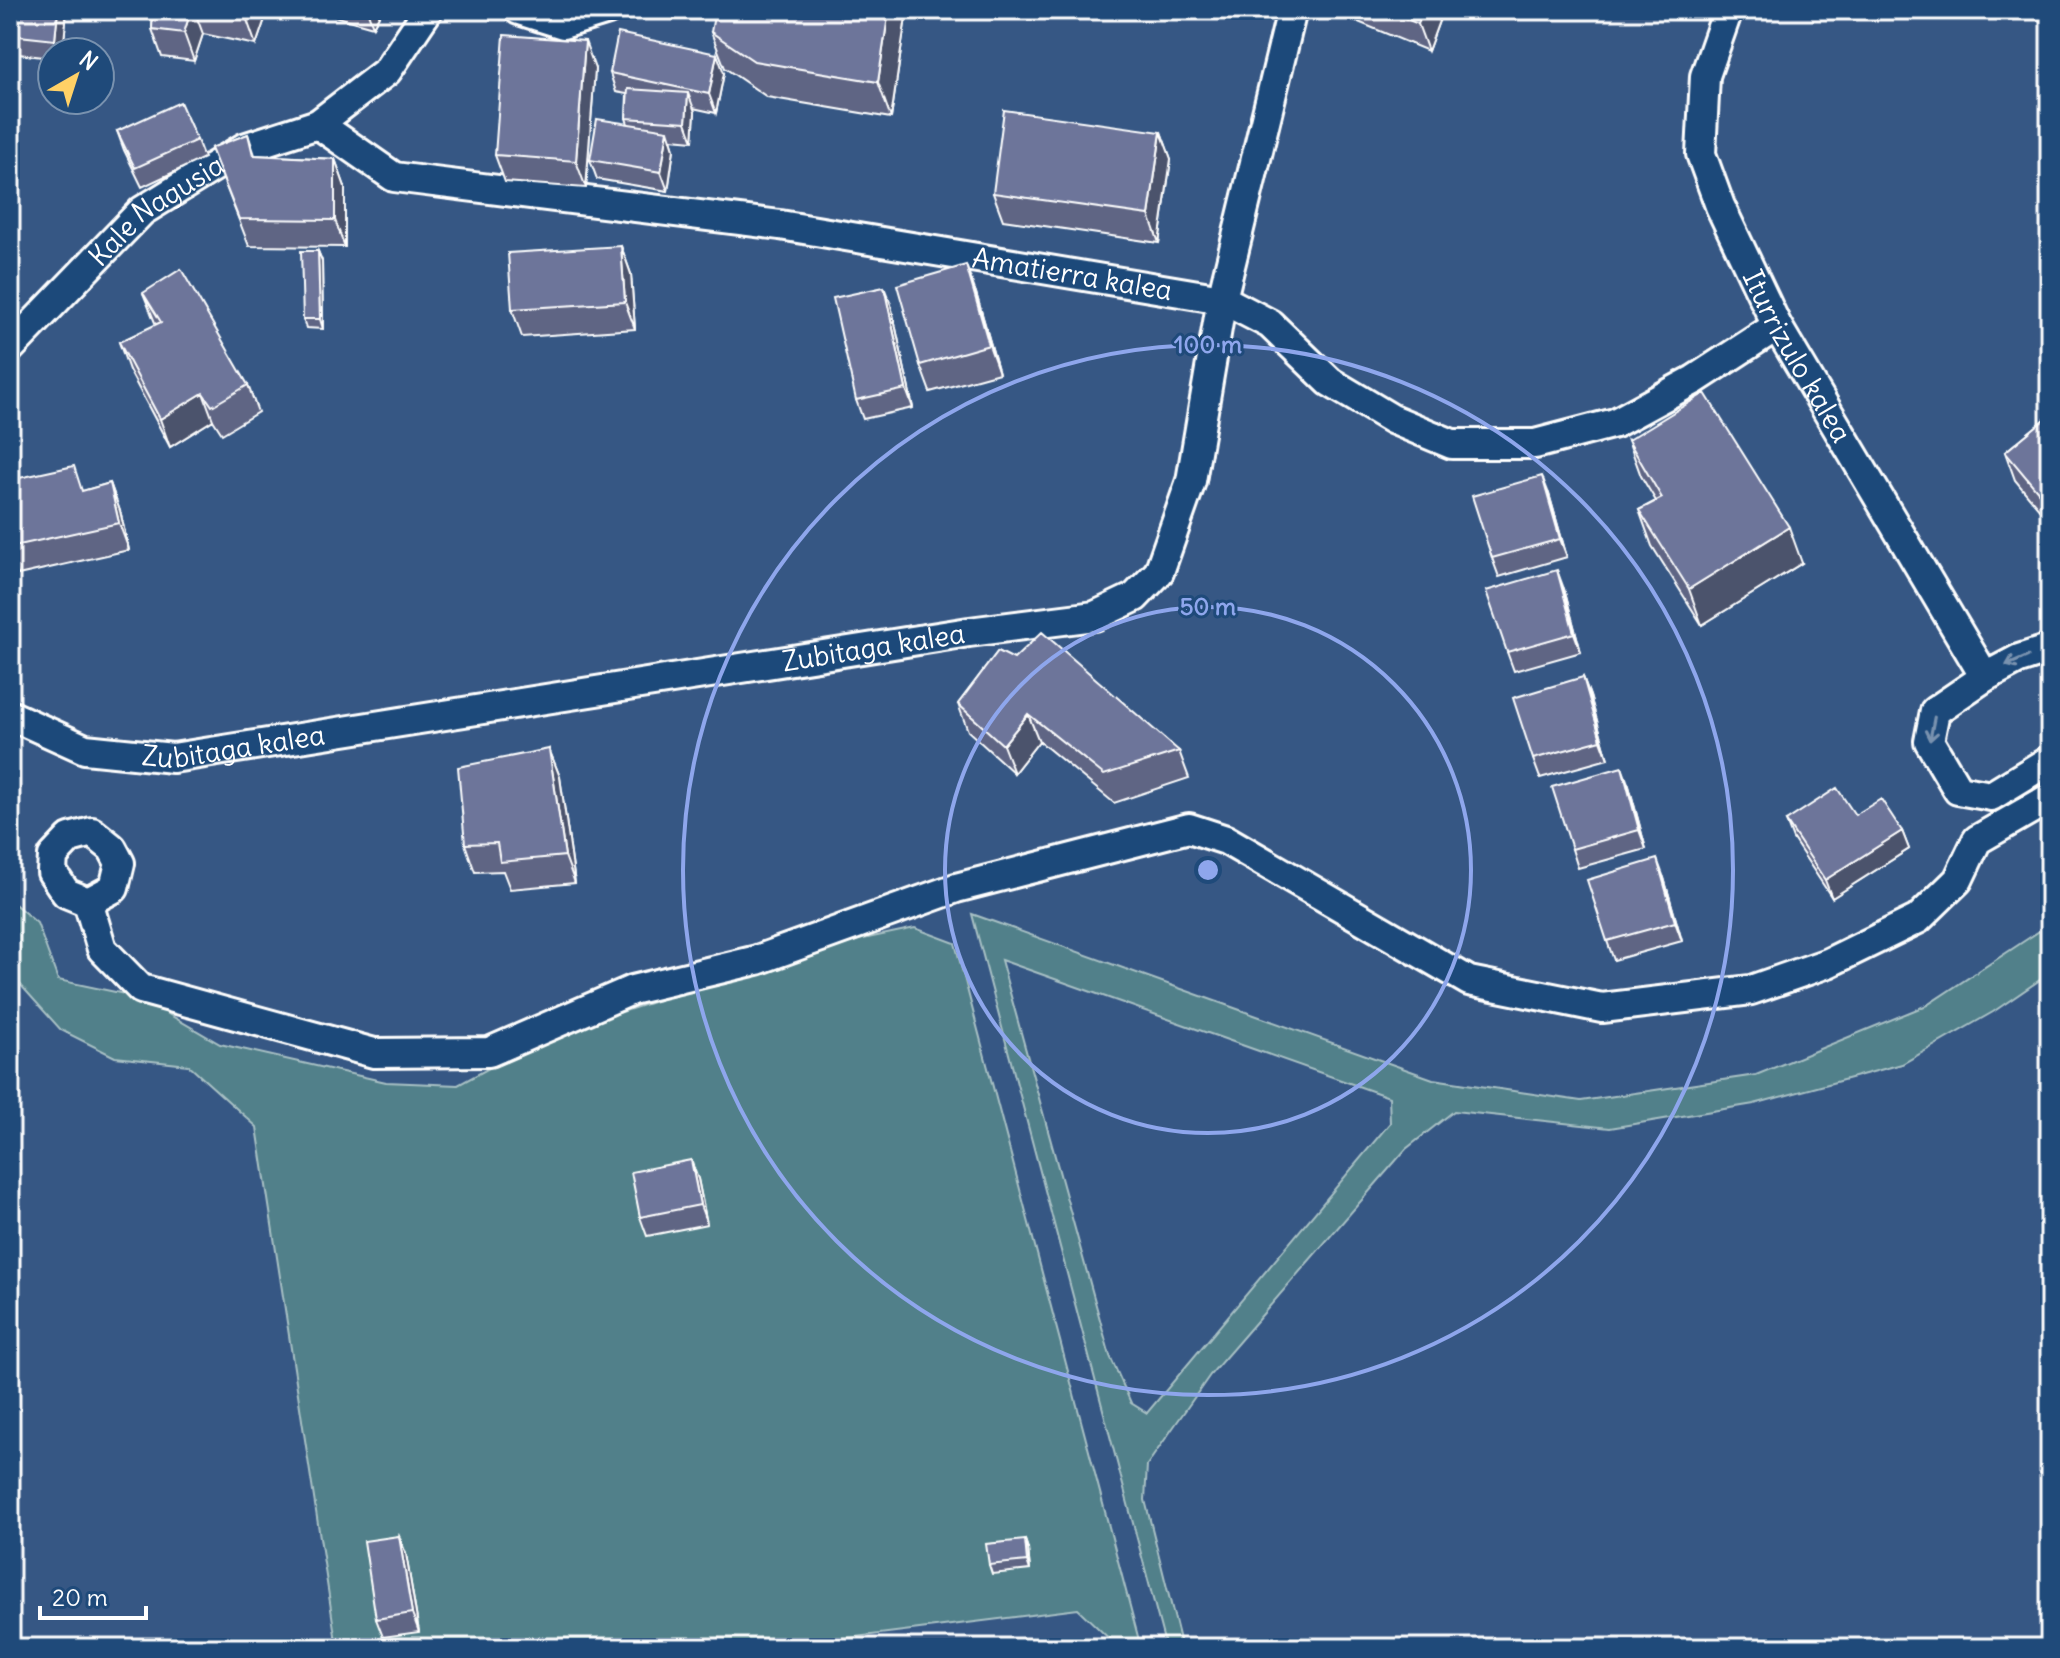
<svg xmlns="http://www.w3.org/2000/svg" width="2060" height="1658" viewBox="0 0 2060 1658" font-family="Delius,sans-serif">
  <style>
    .green { fill: #51808a; stroke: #a8c0c4; stroke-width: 2; fill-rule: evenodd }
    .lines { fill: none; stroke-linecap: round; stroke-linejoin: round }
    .street-casing { stroke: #fff; stroke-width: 34 }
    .street { stroke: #1f4a7a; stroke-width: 28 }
    .wall { fill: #5e6584; stroke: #fff; stroke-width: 2 }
    .shaded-wall { fill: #4c526c; stroke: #fff; stroke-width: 2 }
    .building { fill: #6d759a; stroke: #fff; stroke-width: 2 }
    .oneway { stroke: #7992af }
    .ring { fill: none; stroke: #8ea6ec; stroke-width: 4 }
    .labels { text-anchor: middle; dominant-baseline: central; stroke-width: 6; stroke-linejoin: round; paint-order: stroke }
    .street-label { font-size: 28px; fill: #fff; stroke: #1f4a7a }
    .centre { fill: #8ea6ec; stroke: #1f4a7a; stroke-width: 4 }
    .ring-label { font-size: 24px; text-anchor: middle; font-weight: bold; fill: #8ea6ec; stroke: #1f4a7a; stroke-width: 6; stroke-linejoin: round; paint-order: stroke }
  </style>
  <rect width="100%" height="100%" fill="#365784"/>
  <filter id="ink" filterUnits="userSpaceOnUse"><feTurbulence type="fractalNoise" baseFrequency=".0125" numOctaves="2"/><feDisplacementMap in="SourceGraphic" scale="16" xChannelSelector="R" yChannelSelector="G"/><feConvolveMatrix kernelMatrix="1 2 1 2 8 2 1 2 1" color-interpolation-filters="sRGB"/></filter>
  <g filter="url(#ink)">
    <!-- green -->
    <path class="green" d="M 10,900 L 37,923 L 58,980 L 139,997 L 220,1044 L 386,1082 L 458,1085 L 548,1036 L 816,949 L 915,928 L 955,943 L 1141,1648 L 1119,1648 L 1078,1609 L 768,1648 L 337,1648 L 257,1127 L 188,1065 L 115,1057 L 61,1030 L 10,973 Z
      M 972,914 L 1433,1079 L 1581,1101 L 1756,1075 L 1927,1005 L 2050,924 L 2050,973 L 1993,1012 L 1902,1064 L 1754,1104 L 1610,1128 L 1454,1111 L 1406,1149 L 1210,1375 L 1147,1465 L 1145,1500 L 1182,1648 L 1166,1648 ZM 1001,960 L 1389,1097 L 1390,1123 L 1147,1413 L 1131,1403 L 1110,1356 Z"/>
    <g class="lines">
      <!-- street casing -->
      <g class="street-casing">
        <g id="street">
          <path d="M 519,10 L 563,24 L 608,10"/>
          <path id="s1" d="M 1728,10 L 1705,76 L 1701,154 L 1720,206 L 1777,326 L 1985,677"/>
          <path id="s2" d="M 318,124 L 394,177 L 780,225 L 1222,299 L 1270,324 L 1330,382 L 1392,419 L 1452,444 L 1535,444 L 1615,423 L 1694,380 L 1777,326"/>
          <path id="s3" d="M 10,348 L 142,211 L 244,148 L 318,124 L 387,71 L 428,10"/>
          <path d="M 2050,649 L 2019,659 L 1985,677 L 1935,711 L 1929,741 L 1958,790 L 1991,796 L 2050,760"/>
          <path id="s4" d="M 10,715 L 85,749 L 173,758 L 969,632 L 1095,616 L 1135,597 L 1159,572 L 1191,481 L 1222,299 L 1292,10"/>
          <path d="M 92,832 L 112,848 L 120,863 L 114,888 L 88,902 L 66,893 L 52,872 L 53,856 L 70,838 Z"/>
          <path d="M 88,902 L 102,949 L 141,989 L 374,1053 L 489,1052 L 632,990 L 757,960 L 956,888 L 1189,828 L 1226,840 L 1469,981 L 1602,1008 L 1751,990 L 1828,963 L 1918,919 L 1958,880 L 1977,840 L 2050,798"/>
        </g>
      </g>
      <!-- street -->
      <use href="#street" class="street"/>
    </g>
    <!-- wall -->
    <path class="wall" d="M 10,10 L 67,10 L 63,52 L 52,52 L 52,58 L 10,53 Z
      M 153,10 L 268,10 L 256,45 L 203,34 L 194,61 L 162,57 L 152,29 Z
      M 313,10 L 382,10 L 373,27 Z
      M 907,10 L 891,118 L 767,97 L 725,68 L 711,32 Z
      M 1348,10 L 1443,10 L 1428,51 L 1351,19 Z
      M 595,69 L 586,188 L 505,182 L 495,155 Z
      M 610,73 L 724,73 L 716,113 L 693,108 L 695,112 L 693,141 L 671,139 L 674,149 L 668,191 L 597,179 L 590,160 L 628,124 L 626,118 L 627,94 L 616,92 Z
      M 117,131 L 197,140 L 204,158 L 142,187 L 124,150 Z
      M 1161,132 L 1171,159 L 1159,243 L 1003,220 L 993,193 Z
      M 248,134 L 255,155 L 335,159 L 345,187 L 345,247 L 249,246 L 211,148 Z
      M 621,246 L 631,274 L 635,329 L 522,337 L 512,309 Z
      M 318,251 L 322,261 L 323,329 L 306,328 L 303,319 Z
      M 143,293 L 248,385 L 258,412 L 222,434 L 213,420 L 170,447 L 129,370 L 119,342 L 156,325 Z
      M 976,293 L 999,373 L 930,392 L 920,365 Z
      M 891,305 L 913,408 L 863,419 L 856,400 Z
      M 2050,415 L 2050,522 L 2015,480 L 2005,452 Z
      M 1628,440 L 1802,563 L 1702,625 L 1652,546 L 1639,510 L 1656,501 L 1641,476 Z
      M 10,480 L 83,491 L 110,483 L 120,511 L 129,550 L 18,575 L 10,552 Z
      M 1549,494 L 1567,557 L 1499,577 L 1492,558 Z
      M 1564,589 L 1581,652 L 1514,671 L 1507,652 Z
      M 998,651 L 1179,751 L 1189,778 L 1114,803 L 1039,741 L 1014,773 L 968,731 L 958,704 Z
      M 1583,677 L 1590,696 L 1608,759 L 1540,778 L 1533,759 Z
      M 549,749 L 560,777 L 575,883 L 510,889 L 503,871 L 475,872 L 465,844 Z
      M 1629,786 L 1646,849 L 1578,868 L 1572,849 Z
      M 1855,815 L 1902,831 L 1909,849 L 1832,898 L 1793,839 L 1786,821 Z
      M 1664,878 L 1682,941 L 1614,960 L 1607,941 Z
      M 698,1179 L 707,1224 L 647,1236 L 640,1217 Z
      M 399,1536 L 406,1554 L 419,1632 L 383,1637 L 376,1619 Z
      M 1025,1540 L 1028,1549 L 1030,1570 L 992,1574 L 989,1565 Z"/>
    <!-- shaded-wall -->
    <path class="shaded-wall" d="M 58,10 L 67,10 L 63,52 L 60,52 L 55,40 Z
      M 191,10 L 194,10 L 203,34 L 194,61 L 184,33 Z
      M 249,10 L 268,10 L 256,45 L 246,17 Z
      M 367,10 L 382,10 L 373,27 Z
      M 889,10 L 907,10 L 891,118 L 878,82 Z
      M 1423,10 L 1443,10 L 1428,51 L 1418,24 Z
      M 585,41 L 595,69 L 586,188 L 576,161 Z
      M 717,54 L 724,73 L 716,113 L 709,94 Z
      M 688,93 L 695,112 L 693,141 L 686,122 Z
      M 668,130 L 674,149 L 668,191 L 661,172 Z
      M 1161,132 L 1171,159 L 1159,243 L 1149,215 Z
      M 335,159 L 345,187 L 345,247 L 335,220 Z
      M 621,246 L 631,274 L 635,329 L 625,302 Z
      M 318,251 L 322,261 L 323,329 L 320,319 Z
      M 966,265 L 976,293 L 999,373 L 989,345 Z
      M 884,287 L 891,305 L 913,408 L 906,389 Z
      M 203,393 L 213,420 L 170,447 L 160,419 Z
      M 1542,476 L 1549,494 L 1567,557 L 1560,539 Z
      M 110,483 L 120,511 L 129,550 L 119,523 Z
      M 1789,527 L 1802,563 L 1702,625 L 1689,589 Z
      M 1557,570 L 1564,589 L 1581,652 L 1574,633 Z
      M 1583,677 L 1590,696 L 1608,759 L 1601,740 Z
      M 1028,714 L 1039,741 L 1014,773 L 1003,745 Z
      M 549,749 L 560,777 L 575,883 L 565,856 Z
      M 1622,767 L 1629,786 L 1646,849 L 1639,830 Z
      M 1902,831 L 1909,849 L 1832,898 L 1825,880 Z
      M 1657,859 L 1664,878 L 1682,941 L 1675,922 Z
      M 691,1160 L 698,1179 L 707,1224 L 700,1205 Z
      M 399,1536 L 406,1554 L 419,1632 L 412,1613 Z
      M 1025,1540 L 1028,1549 L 1030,1570 L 1027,1561 Z"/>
    <!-- building -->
    <path class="building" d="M 10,10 L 58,10 L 55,40 L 10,35 Z
      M 153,10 L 191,10 L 184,33 L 152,29 Z
      M 212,10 L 249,10 L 246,17 Z
      M 715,10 L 889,10 L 878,82 L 754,61 L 711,32 Z
      M 1385,10 L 1423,10 L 1418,24 Z
      M 618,33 L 717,54 L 709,94 L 610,73 Z
      M 504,35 L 585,41 L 576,161 L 495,155 Z
      M 628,89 L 688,93 L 686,122 L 626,118 Z
      M 180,102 L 197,140 L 135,168 L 117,131 Z
      M 1004,110 L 1161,132 L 1149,215 L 993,193 Z
      M 597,119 L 668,130 L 661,172 L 590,160 Z
      M 248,134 L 253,155 L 335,159 L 335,220 L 239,219 L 211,148 Z
      M 621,246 L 625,302 L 512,309 L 508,253 Z
      M 301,251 L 318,251 L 320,319 L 303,319 Z
      M 966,265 L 989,345 L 920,365 L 897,285 Z
      M 181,269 L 248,385 L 212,406 L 203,393 L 160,419 L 119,342 L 161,322 L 143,293 Z
      M 884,287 L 906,389 L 856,400 L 833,298 Z
      M 1705,393 L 1789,527 L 1689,589 L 1639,510 L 1662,498 L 1628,440 Z
      M 2050,415 L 2050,506 L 2005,452 Z
      M 74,466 L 82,491 L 110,483 L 119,523 L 10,547 L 10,480 Z
      M 1542,476 L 1560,539 L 1492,558 L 1472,496 Z
      M 1557,570 L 1574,633 L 1507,652 L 1486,591 Z
      M 1042,632 L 1179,751 L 1104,775 L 1028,714 L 1003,745 L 958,704 L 998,651 L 1014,659 Z
      M 1583,677 L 1601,740 L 1533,759 L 1513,698 Z
      M 549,749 L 565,856 L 500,862 L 497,843 L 465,844 L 458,767 Z
      M 1622,767 L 1639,830 L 1572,849 L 1552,787 Z
      M 1837,788 L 1855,815 L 1881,799 L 1902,831 L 1825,880 L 1786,821 Z
      M 1657,859 L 1675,922 L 1607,941 L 1587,880 Z
      M 691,1160 L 700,1205 L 640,1217 L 631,1172 Z
      M 399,1536 L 412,1613 L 376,1619 L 364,1541 Z
      M 1025,1540 L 1027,1561 L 989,1565 L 986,1544 Z"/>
    <!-- one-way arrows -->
    <defs><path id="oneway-shaft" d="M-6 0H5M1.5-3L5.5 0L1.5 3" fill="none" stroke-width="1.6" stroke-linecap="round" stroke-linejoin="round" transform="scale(2)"/></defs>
    <g class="oneway">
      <use href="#oneway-shaft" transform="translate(2017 661) rotate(157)"/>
      <use href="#oneway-shaft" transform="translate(1932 729) rotate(101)"/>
    </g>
  </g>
  <!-- distance rings -->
  <g class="ring">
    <circle cx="1208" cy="870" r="263"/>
    <circle cx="1208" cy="870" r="525"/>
  </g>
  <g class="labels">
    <!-- street labels -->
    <g class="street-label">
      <text stroke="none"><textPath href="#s3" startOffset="202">Kale Nagusia</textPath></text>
      <text stroke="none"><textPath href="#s2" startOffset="778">Amatierra kalea</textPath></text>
      <text stroke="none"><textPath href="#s1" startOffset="372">Iturrizulo kalea</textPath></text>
      <text stroke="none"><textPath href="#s4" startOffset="880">Zubitaga kalea</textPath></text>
      <text stroke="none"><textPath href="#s4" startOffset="232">Zubitaga kalea</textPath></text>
    </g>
  </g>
  <circle cx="1208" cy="870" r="12" class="centre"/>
  <g class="ring-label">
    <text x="1208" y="353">100 m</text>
    <text x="1208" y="615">50 m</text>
  </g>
  <!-- margin -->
  <rect width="2060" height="1658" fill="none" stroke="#1f4a7a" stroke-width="40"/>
  <rect x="20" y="20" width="2020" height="1618" fill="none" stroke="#fff" stroke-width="3" filter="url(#ink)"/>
  <!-- north arrow -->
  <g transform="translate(76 76) rotate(39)"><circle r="38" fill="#1f4a7a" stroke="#7992af" stroke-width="2"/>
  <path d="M0-6L14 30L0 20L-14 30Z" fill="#ffd166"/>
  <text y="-12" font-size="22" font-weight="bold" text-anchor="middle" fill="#ffffff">N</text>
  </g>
  <!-- scale -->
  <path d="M40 1606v12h106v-12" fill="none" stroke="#ffffff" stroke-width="4"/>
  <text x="52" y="1606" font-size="24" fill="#ffffff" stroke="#1f4a7a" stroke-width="6" paint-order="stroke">20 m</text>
</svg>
